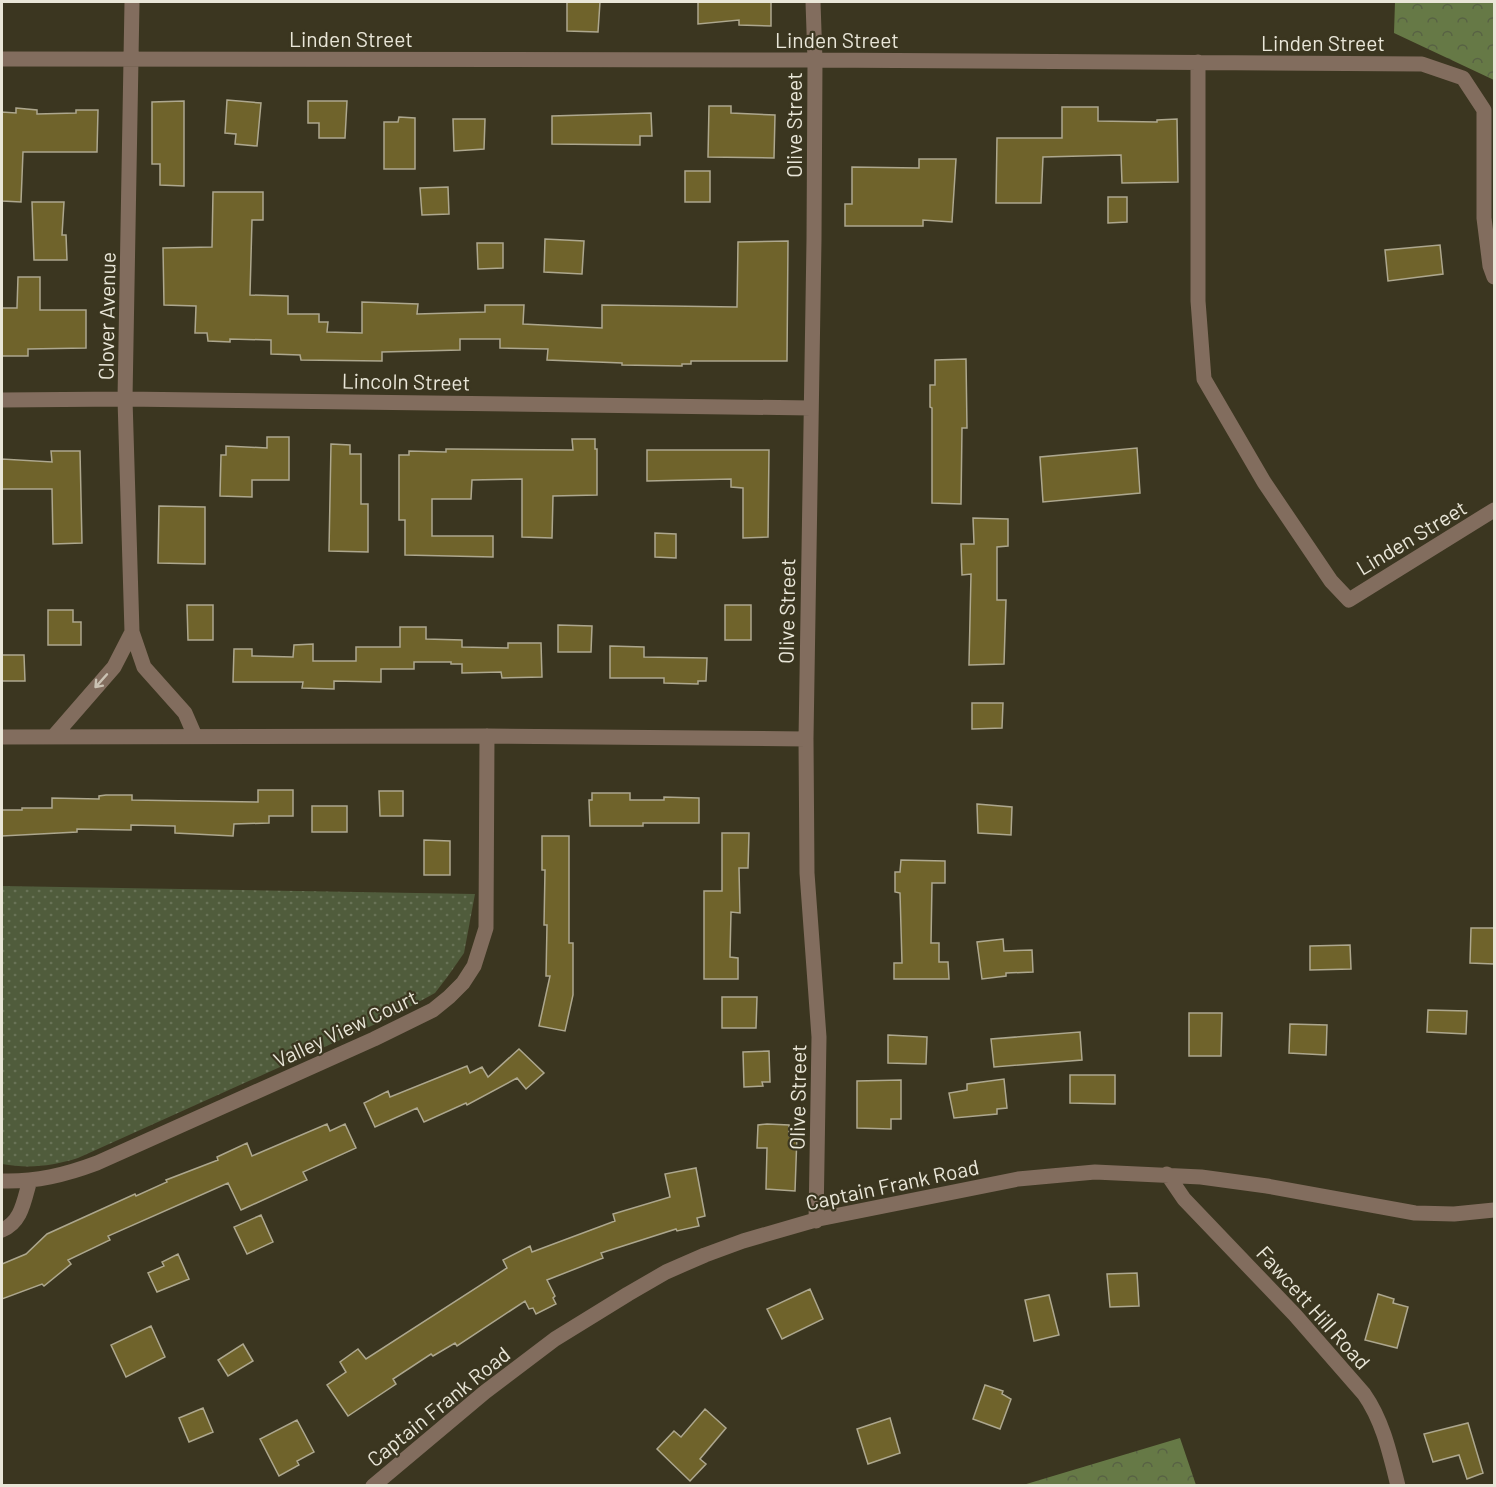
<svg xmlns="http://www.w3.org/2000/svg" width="1496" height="1487" viewBox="0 0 1496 1487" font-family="Barlow,sans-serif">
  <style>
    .grass { fill: url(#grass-dots) }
    .forest { fill: url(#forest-crowns) }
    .building { fill: #6f632b; stroke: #ada78e; stroke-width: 1.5 }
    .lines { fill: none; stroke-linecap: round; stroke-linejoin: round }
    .street { stroke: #826d5e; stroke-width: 15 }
    .oneway { stroke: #cac2b3 }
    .labels { text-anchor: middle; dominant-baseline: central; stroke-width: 4.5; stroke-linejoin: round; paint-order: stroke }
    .street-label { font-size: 21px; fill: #e9e6d8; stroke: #3b3620 }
  </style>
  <defs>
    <pattern id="grass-dots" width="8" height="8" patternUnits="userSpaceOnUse" patternTransform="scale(1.5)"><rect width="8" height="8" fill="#505c3c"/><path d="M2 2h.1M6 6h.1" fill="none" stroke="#697357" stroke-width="1.8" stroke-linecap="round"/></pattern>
    <pattern id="forest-crowns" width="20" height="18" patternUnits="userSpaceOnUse" patternTransform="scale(1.5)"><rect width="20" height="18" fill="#667946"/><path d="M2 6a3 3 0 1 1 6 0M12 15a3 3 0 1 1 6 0" fill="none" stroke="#586244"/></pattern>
  </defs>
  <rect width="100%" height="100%" fill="#3b3620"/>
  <!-- grass -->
  <path class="grass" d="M 2,886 L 475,894 L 464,953 L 448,976 L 435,993 L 391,1017 L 78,1158 C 52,1166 29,1169 2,1164 Z"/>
  <!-- forest -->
  <path class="forest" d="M 1395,2 L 1494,2 L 1494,80 L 1394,33 Z
    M 1180,1438 L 1196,1485 L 1023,1485 Z"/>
  <!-- building -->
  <path class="building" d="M 567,2 L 600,2 L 598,32 L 567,31 Z
    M 698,2 L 771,2 L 771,26 L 739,25 L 739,20 L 698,24 Z
    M 227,100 L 261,103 L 257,146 L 235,144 L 236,134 L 225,133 Z
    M 184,101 L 184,186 L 160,185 L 160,164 L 152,164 L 152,102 Z
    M 308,101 L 347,101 L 345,138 L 319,138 L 319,123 L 308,123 Z
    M 709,106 L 731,106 L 731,113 L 775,115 L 774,158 L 708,157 Z
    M 1062,107 L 1098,107 L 1098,121 L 1157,122 L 1157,120 L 1177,119 L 1178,182 L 1122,183 L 1121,155 L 1043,157 L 1041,203 L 996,203 L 997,138 L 1062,138 Z
    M 16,108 L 37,110 L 37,114 L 76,113 L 76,110 L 98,110 L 97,152 L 23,152 L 21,202 L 2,201 L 2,112 L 16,113 Z
    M 651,113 L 652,136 L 640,136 L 640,145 L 552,144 L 552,116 Z
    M 399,117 L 415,118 L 415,169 L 384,169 L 384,122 L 398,122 Z
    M 453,119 L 485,119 L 484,149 L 454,151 Z
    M 919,159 L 956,159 L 952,222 L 923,220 L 923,226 L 845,226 L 845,204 L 852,204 L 852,167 L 919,168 Z
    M 685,171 L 710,171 L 710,202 L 685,202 Z
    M 448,187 L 449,214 L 422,215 L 420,188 Z
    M 213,192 L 263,192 L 263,220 L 252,220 L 250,295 L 288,296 L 288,314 L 319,314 L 319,322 L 328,322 L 327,332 L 362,333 L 362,302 L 418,304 L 417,314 L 485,312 L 485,305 L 524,305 L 523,324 L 602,328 L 602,305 L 737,307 L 738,242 L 788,241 L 787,361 L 691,361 L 691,364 L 682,364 L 682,366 L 622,365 L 622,363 L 547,360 L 548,349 L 500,348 L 500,339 L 460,339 L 460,350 L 382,352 L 382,361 L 301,360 L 300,355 L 271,354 L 271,340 L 230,339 L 230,342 L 208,341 L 207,333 L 195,333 L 196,306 L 164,305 L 163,248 L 212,247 Z
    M 1108,197 L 1127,197 L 1127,222 L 1108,223 Z
    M 32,202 L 64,202 L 62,235 L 66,235 L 67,260 L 34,260 Z
    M 545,239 L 584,241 L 582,274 L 544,272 Z
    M 477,243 L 503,243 L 503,268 L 478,269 Z
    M 1440,245 L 1443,274 L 1388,281 L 1385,250 Z
    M 18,277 L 40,277 L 40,310 L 86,310 L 86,348 L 28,349 L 28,356 L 2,356 L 2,308 L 17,308 Z
    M 966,359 L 967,428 L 962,428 L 961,504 L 932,503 L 932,408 L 930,407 L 930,385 L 935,385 L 935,360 Z
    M 267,437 L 289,437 L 289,480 L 252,480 L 252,497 L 220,496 L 221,455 L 226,455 L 226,446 L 267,448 Z
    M 572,439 L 595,439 L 595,449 L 597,449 L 597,495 L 553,496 L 552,538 L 522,537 L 522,479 L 472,480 L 471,499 L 432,499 L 432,536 L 493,536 L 493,557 L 405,555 L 405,520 L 399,520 L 399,455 L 409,455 L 409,451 L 446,452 L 446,449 L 450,449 L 573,450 Z
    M 331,444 L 350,445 L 350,454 L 361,454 L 361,504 L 368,504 L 368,552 L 329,551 Z
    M 1137,448 L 1140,493 L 1043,502 L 1040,457 Z
    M 647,450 L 769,450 L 768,537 L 743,538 L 743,488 L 731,487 L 731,479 L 647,481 Z
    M 51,451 L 80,451 L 82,543 L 53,544 L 52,489 L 2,489 L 2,459 L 52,462 Z
    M 159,506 L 205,507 L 205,564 L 158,563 Z
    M 973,518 L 1008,519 L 1008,546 L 997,547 L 997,600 L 1006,600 L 1004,664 L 969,665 L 971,574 L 962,575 L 961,544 L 974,544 Z
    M 655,533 L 676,534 L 676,558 L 655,557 Z
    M 187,605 L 213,605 L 213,640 L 188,640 Z
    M 725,605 L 751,605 L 751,640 L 725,640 Z
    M 48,610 L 73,610 L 73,622 L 81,622 L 81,645 L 48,645 Z
    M 558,625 L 592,626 L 591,652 L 558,652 Z
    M 400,627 L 426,627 L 426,639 L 462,640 L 462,647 L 508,648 L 508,643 L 541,643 L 542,677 L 502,678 L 501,672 L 462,673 L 462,664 L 451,664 L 451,662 L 414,662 L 414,669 L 381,669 L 381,682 L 334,681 L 334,689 L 302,688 L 303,682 L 233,682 L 234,649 L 252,649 L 252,656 L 293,657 L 294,645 L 313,644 L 313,661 L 356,661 L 356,647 L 400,647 Z
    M 610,646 L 644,647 L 644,657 L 707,658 L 706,681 L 698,681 L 698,684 L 664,683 L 664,678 L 610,678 Z
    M 2,655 L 24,655 L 25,681 L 2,681 Z
    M 972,703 L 1003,703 L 1002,728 L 972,729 Z
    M 258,790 L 293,790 L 293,816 L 269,816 L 269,823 L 234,824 L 233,836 L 175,833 L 175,826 L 131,825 L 131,830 L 77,829 L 77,832 L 2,836 L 2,810 L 22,810 L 22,808 L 52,808 L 52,798 L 99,799 L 99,796 L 106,795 L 132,795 L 132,800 L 258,802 Z
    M 379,791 L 403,791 L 403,816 L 380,816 Z
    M 592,793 L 630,793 L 630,800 L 664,800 L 664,797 L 699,798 L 699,823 L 643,823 L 643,826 L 590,826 L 589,800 L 592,800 Z
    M 977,804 L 1012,807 L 1011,835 L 978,833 Z
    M 312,806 L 347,806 L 347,832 L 312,832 Z
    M 722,833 L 749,833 L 748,868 L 739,868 L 740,913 L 731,912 L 730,957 L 738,958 L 738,979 L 704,979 L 704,891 L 722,891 Z
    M 542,836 L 569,836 L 569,943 L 573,943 L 573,995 L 565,1031 L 539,1026 L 550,976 L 546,976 L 547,925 L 544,925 L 545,870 L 542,870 Z
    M 424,840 L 450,841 L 450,875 L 424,875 Z
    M 901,860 L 945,861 L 945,883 L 932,883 L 931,943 L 939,943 L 939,962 L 948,962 L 949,979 L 894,979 L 894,963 L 902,963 L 900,893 L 895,892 L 895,872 L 900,872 Z
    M 1471,928 L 1494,928 L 1494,964 L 1470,963 Z
    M 1003,939 L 1004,951 L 1032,950 L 1033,972 L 1006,973 L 1006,976 L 982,979 L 977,942 Z
    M 1350,945 L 1351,969 L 1310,970 L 1310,946 Z
    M 722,997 L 757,997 L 756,1028 L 722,1028 Z
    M 1428,1010 L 1467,1011 L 1466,1034 L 1427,1032 Z
    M 1189,1013 L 1222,1013 L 1221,1056 L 1189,1056 Z
    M 1290,1024 L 1327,1025 L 1326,1055 L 1289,1053 Z
    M 1080,1032 L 1082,1060 L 994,1067 L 991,1039 Z
    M 888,1035 L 927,1037 L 926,1064 L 888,1063 Z
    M 519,1049 L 544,1073 L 526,1089 L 517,1078 L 467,1105 L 466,1103 L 424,1122 L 417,1108 L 375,1127 L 364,1103 L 388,1091 L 390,1097 L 467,1066 L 470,1073 L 482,1067 L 488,1077 Z
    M 769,1051 L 770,1082 L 762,1082 L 763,1086 L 744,1087 L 743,1052 Z
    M 1070,1075 L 1115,1075 L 1115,1104 L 1070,1103 Z
    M 1004,1079 L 1007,1108 L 997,1109 L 997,1114 L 954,1118 L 949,1093 L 967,1090 L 967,1084 Z
    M 901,1080 L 901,1119 L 891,1119 L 891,1129 L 857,1128 L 857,1081 Z
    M 327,1124 L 330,1131 L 345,1124 L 356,1148 L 303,1172 L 307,1180 L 241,1210 L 228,1183 L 108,1236 L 110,1240 L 68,1260 L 71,1264 L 44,1286 L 42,1284 L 2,1299 L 2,1264 L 26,1254 L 47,1234 L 135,1194 L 136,1196 L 167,1182 L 166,1180 L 218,1160 L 217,1157 L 247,1143 L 252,1156 Z
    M 767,1124 L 789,1125 L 789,1136 L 797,1135 L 795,1191 L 766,1189 L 767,1148 L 757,1148 L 758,1125 Z
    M 696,1168 L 705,1216 L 697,1218 L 699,1226 L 677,1231 L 676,1229 L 601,1253 L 603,1258 L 547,1280 L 555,1296 L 553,1298 L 556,1304 L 536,1314 L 533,1308 L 529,1309 L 525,1301 L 457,1346 L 455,1343 L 433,1356 L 431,1354 L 393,1379 L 396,1384 L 348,1416 L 327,1385 L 346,1372 L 340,1362 L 358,1349 L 366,1359 L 507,1268 L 503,1260 L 530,1246 L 532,1252 L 615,1221 L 613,1214 L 670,1197 L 665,1174 Z
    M 261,1215 L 273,1242 L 247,1254 L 234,1227 Z
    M 178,1254 L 189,1279 L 157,1292 L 148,1273 L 164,1266 L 162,1262 Z
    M 1137,1273 L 1139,1306 L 1110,1307 L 1107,1274 Z
    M 810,1289 L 823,1319 L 782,1339 L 767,1309 Z
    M 1378,1294 L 1394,1299 L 1393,1303 L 1408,1307 L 1397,1348 L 1365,1340 Z
    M 1049,1295 L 1059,1335 L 1034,1341 L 1025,1300 Z
    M 151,1326 L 165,1357 L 126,1377 L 111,1345 Z
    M 243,1344 L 253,1361 L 228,1376 L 218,1360 Z
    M 985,1385 L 1003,1391 L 1002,1394 L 1011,1399 L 1000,1429 L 973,1419 Z
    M 203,1408 L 213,1432 L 189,1442 L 179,1418 Z
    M 705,1409 L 726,1428 L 700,1459 L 706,1464 L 690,1481 L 657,1449 L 674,1431 L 681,1437 Z
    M 890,1418 L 900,1453 L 868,1464 L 857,1429 Z
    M 297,1420 L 314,1452 L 297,1461 L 299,1465 L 279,1476 L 260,1439 Z
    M 1468,1423 L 1483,1473 L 1467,1479 L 1459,1455 L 1433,1462 L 1424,1434 Z"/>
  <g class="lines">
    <!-- street -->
    <path class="street" d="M 132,2 L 125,399 L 132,632 L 144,667 L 185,713 L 195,736
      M 813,2 L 815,60 L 814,240 L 806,739 L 807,873 L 819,1037 L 816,1221
      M 2,59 L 815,60 L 1422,64 L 1463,78 L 1484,110 L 1484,218 L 1490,266 L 1494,277
      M 1198,62 L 1198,301 L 1204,379 L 1264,482 L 1331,581 L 1349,600 L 1494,510
      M 2,400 L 125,399 L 811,408
      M 54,736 L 114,667 L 132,632
      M 2,737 L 487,736 L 806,739
      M 1167,1174 L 1184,1199 L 1295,1315 L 1364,1394 C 1383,1421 1390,1454 1398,1486
      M 2,1181 C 36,1182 65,1175 97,1163 L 374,1039 L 433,1010 L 449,997 L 463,983 L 474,966 L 486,928 L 487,736
      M 2,1230 C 22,1222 24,1200 30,1180
      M 373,1486 L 485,1392 L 555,1339 L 628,1294 L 666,1272 L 705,1255 L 743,1241 L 819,1219 L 1018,1179 L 1095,1172 L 1201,1177 L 1267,1186 L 1415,1213 L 1454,1214 L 1494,1210"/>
  </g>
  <!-- one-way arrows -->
  <defs><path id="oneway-shaft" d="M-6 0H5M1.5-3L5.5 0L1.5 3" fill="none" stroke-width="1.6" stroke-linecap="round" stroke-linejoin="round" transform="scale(1.5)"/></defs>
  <use class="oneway" href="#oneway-shaft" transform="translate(101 681) rotate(132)"/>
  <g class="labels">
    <!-- street labels -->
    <g class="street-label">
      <text x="351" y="38">Linden Street</text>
      <text x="837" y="39">Linden Street</text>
      <text x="1323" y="42">Linden Street</text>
      <text transform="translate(793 125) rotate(-90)">Olive Street</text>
      <text transform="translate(106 316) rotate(-89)">Clover Avenue</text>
      <text transform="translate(406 381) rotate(1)">Lincoln Street</text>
      <text transform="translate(1411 537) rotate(-31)">Linden Street</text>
      <text transform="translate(786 611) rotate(-89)">Olive Street</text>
      <text transform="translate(345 1028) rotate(-25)">Valley View Court</text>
      <text transform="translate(797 1097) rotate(-89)">Olive Street</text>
      <text transform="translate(892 1184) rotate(-12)">Captain Frank Road</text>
      <text transform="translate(1314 1307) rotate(48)">Fawcett Hill Road</text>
      <text transform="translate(438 1406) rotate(-39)">Captain Frank Road</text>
    </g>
  </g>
  <!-- border -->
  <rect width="1496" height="1487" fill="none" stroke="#e9e6d8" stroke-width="6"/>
</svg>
